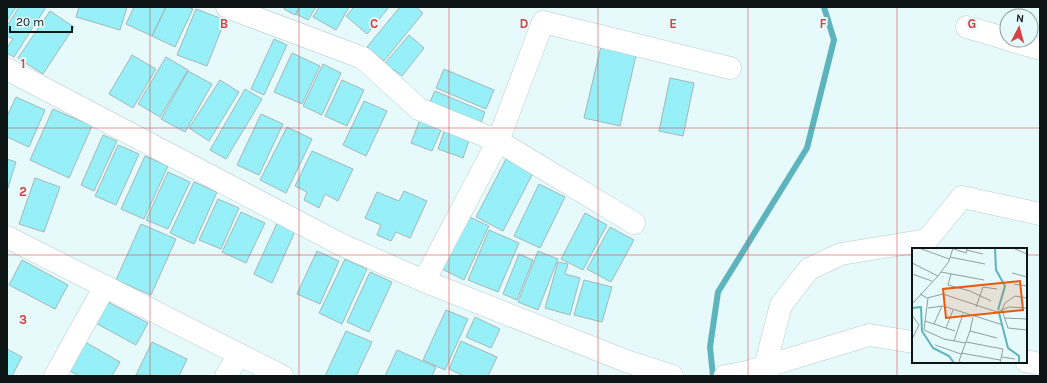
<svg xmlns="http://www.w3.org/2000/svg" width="1047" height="383" viewBox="0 0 1047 383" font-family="Karla,sans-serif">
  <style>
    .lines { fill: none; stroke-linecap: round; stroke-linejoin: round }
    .stream { stroke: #5db4bd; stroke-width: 6 }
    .building { fill: #97eff7; stroke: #a4b7b9 }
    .minor-casing { stroke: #b8cbcd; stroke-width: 23 }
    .minor { stroke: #fff; stroke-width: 22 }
    .grid { fill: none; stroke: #d44446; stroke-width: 1; stroke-opacity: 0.55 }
    .inset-river { fill: none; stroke: #5db4bd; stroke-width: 2 }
    .inset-road { fill: none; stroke: #909e9f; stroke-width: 1 }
    .view { fill: #e8590c; fill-opacity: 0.15; stroke: #e8590c; stroke-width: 2 }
    .inset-edge { fill: none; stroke: #0e1515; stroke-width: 2 }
    .grid-label { font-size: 13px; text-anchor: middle; font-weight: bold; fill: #d44446; stroke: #e6f9fb; stroke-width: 4; stroke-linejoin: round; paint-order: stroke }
  </style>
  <rect width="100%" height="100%" fill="#e6f9fb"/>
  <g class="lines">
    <!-- stream -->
    <path class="stream" d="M 713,376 L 710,347 L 718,292 L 807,148 L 834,40 L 824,7"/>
  </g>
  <!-- building -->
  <path class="building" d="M 7,7 L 16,7 L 7,21 Z
    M 19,7 L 46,7 L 14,57 L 7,53 L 7,48 L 13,39 L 7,36 L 7,26 Z
    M 79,7 L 127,7 L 120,30 L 76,17 Z
    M 134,7 L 166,7 L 152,36 L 126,24 Z
    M 166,7 L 188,7 L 193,9 L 175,47 L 152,36 Z
    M 285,7 L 299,7 L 295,15 L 284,9 Z
    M 300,7 L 316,7 L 308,20 L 296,14 Z
    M 319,7 L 349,7 L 336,30 L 313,17 Z
    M 354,7 L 389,7 L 367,34 L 346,16 Z
    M 400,7 L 416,7 L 423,13 L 384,61 L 367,47 Z
    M 196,9 L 225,20 L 207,66 L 177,55 Z
    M 50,11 L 74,27 L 43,74 L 18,58 Z
    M 409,35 L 424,48 L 402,76 L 393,69 L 389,74 L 381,68 Z
    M 274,39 L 287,45 L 264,95 L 251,89 Z
    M 601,46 L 636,55 L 620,126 L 584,118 Z
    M 292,53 L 320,66 L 302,104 L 274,92 Z
    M 132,55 L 156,69 L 133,108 L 109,94 Z
    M 166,57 L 188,70 L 160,117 L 138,104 Z
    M 323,64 L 341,73 L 322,115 L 303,106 Z
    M 444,69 L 494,90 L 486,109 L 436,88 Z
    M 188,71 L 212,84 L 185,132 L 161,119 Z
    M 670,78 L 694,83 L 683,136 L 659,131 Z
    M 220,80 L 239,92 L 209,141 L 189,128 Z
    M 342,80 L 364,90 L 347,126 L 325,116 Z
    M 245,89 L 262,99 L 226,159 L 210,150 Z
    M 435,91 L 485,112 L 478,130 L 427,108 Z
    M 16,97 L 45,110 L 29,147 L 7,137 L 7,116 Z
    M 364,101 L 387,111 L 366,156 L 343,145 Z
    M 53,109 L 92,126 L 69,178 L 30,160 Z
    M 423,112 L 445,121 L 432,151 L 411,143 Z
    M 261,114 L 283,124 L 259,175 L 237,165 Z
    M 447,123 L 472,132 L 463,158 L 438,149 Z
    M 287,127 L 312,139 L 286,193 L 260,180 Z
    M 103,135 L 117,141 L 94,191 L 81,185 Z
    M 118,145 L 139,154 L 116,205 L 95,196 Z
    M 312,151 L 353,169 L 338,201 L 325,194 L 319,208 L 304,200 L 307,192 L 295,186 Z
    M 145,156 L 168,166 L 144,219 L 121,209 Z
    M 7,159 L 16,162 L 7,191 Z
    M 506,159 L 533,173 L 503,231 L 476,217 Z
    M 168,172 L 190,182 L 168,229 L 146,220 Z
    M 35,178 L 60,187 L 44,232 L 19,224 Z
    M 194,182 L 217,192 L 194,244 L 170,233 Z
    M 539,184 L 565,197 L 540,248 L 514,236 Z
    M 404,191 L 427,201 L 410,238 L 396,232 L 391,241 L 377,235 L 381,225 L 365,218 L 377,192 L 399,201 Z
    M 218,199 L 239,208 L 221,249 L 199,240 Z
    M 241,212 L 265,223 L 246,263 L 222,252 Z
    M 585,213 L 607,225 L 583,270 L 561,259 Z
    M 463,214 L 489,226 L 464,280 L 438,267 Z
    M 278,221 L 296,229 L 272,283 L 254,274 Z
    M 141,224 L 176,239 L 151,295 L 116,280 Z
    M 610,227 L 634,240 L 611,282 L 587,269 Z
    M 489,230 L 519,243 L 498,292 L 468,280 Z
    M 317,251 L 339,261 L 320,304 L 297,294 Z
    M 538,251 L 558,259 L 538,310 L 518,302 Z
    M 519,254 L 533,260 L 517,300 L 503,294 Z
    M 345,259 L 367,269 L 342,324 L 319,313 Z
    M 22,260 L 68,285 L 55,309 L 9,285 Z
    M 558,262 L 568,264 L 565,274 L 580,278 L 570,315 L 545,308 Z
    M 370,272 L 392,282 L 369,332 L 347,322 Z
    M 584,280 L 612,287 L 602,322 L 574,315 Z
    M 102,299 L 148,323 L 136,345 L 90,320 Z
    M 446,310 L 468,319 L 445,370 L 423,360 Z
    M 475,317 L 500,329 L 491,348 L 466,337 Z
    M 346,331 L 372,342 L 356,376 L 325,376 Z
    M 80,339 L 120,362 L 112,376 L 79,376 L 63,367 Z
    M 461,341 L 497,357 L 488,376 L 464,376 L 449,369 Z
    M 152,342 L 187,359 L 179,376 L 136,375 Z
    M 7,349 L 22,357 L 12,376 L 7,376 Z
    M 397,350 L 436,367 L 432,376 L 385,376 Z"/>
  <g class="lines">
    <!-- minor casing -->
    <g class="minor-casing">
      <path id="minor" d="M 227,7 L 363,58 L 419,109 L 498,141 L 634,223
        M 967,27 L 1007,39
        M 1010,40 L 1040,49
        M 7,69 L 340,244 L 424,281 L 626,361 L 672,376
        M 7,237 L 282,376
        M 424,281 L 498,141 L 543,22 L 730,68
        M 1026,361 L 1040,364
        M 55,376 L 105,286
        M 226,376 L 239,354
        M 725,376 L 747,372 L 869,335 L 913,342
        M 768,376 L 765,367 L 781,305 L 809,269 L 841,254 L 927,240 L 962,197 L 1040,214"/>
    </g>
    <!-- minor -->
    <use href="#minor" class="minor"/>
  </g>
  <!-- grid -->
  <path class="grid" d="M 150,7 L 150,376M 299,7 L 299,376M 449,7 L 449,376M 598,7 L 598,376M 748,7 L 748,376M 897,7 L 897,376M 7,128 L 1040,128M 7,255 L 913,255M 1026,255 L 1040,255"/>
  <!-- overview -->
  <g transform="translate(912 248)">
    <rect width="115" height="115" fill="#e6f9fb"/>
    <path class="inset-river" d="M 83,0 L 84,22 L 93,38 L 86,62M 0,60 L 9,59 L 10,83 L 21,100 L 37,108 L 42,115M 87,65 L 96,100 L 107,108 L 107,115"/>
    <path class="inset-road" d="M 7,0 L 37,11M 39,0 L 54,5 L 55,0M 101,0 L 115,6M 54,2 L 71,6M 38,9 L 73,16M 0,15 L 26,28M 29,24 L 72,32M 100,25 L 115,29M 0,26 L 20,33M 39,26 L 36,37 L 58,43 L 79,53M 102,36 L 115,38M 8,46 L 15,50 L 31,46 L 85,64 L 97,59 L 115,60M 16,50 L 12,82 L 32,91 L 53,95M 115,50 L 103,48 L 93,55 L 90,62 L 96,80 L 115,82M 0,56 L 26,28 L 37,13 L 41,0M 64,59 L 71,39 L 85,41M 16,60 L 31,58 L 91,77M 0,67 L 7,77 L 0,91M 61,69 L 58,83 L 85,90M 93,70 L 115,71M 13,73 L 43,83M 22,76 L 30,58M 34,80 L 41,62M 42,93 L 51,66M 54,94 L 91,101 L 88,115M 23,97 L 49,106M 49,105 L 88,112M 90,109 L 103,111M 50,115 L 47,113 L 58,83"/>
    <path class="view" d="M 108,33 L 111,62 L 34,70 L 31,41 Z"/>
    <rect width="115" height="115" class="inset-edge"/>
  </g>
  <g class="grid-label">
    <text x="224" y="28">B</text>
    <text x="374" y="28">C</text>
    <text x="524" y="28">D</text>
    <text x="673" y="28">E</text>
    <text x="823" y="28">F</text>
    <text x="972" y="28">G</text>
    <text x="23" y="68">1</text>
    <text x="23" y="196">2</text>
    <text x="23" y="324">3</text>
  </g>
  <!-- border -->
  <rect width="1047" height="383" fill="none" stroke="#0e1515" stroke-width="16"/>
  <!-- north arrow -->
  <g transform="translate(1019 28) rotate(6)"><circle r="19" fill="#e6f9fb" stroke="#909e9f"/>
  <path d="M0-3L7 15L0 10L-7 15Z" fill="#d44446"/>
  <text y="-6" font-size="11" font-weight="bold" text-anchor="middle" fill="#0e1515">N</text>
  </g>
  <!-- scale -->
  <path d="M10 26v6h62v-6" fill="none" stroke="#0e1515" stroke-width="2"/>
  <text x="16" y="26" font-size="12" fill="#0e1515" stroke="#e6f9fb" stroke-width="3" paint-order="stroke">20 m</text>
</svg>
